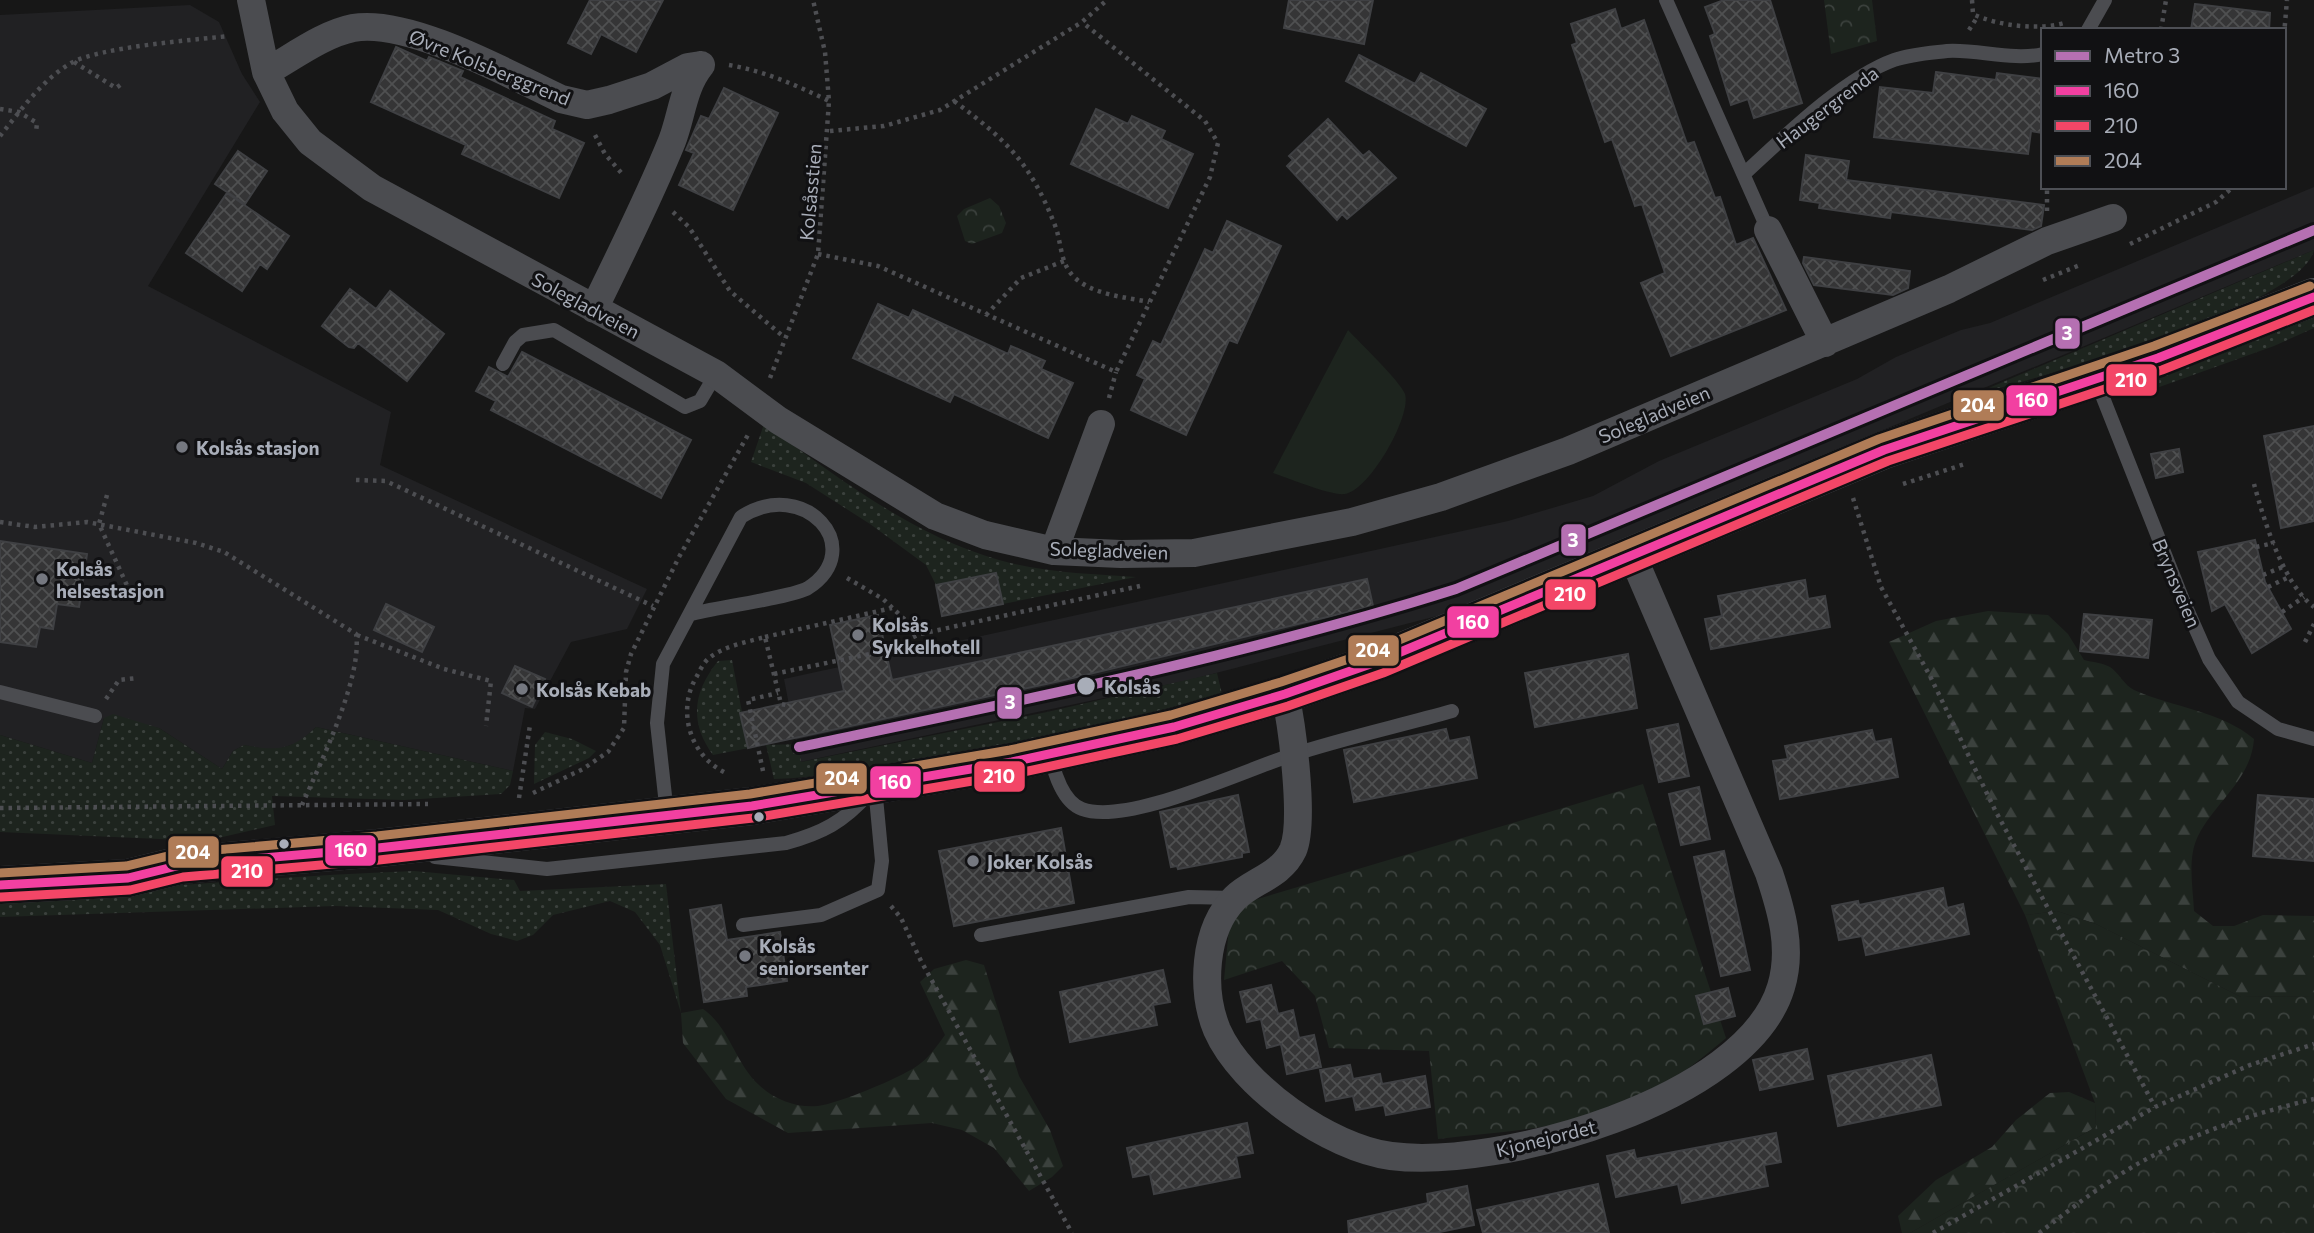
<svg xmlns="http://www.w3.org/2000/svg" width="2314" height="1233" viewBox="0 0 2314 1233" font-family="Commissioner,sans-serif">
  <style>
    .built { fill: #212123 }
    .grass { fill: url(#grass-dots) }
    .forest { fill: url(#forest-firs) }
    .park { fill: url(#park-crowns) }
    .pitch { fill: #1d241e }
    .building { fill: url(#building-cross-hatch); stroke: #3f4043; stroke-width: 2 }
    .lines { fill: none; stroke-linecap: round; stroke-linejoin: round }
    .path { stroke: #4d4e52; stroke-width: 4.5; stroke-dasharray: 3.5 5; stroke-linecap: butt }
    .service { stroke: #4b4c50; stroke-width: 14 }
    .minor { stroke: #4b4c50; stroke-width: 28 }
    .primary { stroke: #4d4f52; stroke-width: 38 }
    .bus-1-casing { stroke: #111113; stroke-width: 14 }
    .bus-2-casing { stroke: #111113; stroke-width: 14 }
    .bus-3-casing { stroke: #111113; stroke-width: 14 }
    .bus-1 { stroke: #f240a1; stroke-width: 9 }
    .bus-2 { stroke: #f34667; stroke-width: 9 }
    .bus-3 { stroke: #b07c57; stroke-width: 9 }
    .metro-1-casing { stroke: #111113; stroke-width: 16 }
    .metro-1 { stroke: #b570b2; stroke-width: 10 }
    .poi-dot { fill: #757880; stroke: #111113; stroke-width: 2.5 }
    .stop-dot { fill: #a8adb8; stroke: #111113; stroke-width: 2.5 }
    .labels { text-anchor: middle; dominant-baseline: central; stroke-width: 6; stroke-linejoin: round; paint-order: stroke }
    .street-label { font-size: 19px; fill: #a8adb8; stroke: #111113 }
    .poi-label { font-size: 19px; font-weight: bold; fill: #a8adb8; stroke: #111113; text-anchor: start }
    .stop-label { font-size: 19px; font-weight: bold; fill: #a8adb8; stroke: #111113; text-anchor: start }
    .line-badge { stroke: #111113; stroke-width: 2.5 }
    .badge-label { font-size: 19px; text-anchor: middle; font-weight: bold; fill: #fff }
  </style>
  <defs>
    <pattern id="grass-dots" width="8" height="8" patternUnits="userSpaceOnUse" patternTransform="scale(1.75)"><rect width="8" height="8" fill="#1d241e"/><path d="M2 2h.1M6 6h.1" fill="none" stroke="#3b413d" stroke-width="1.8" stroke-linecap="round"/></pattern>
    <pattern id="forest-firs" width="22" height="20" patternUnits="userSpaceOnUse" patternTransform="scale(1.75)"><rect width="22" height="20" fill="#1d241e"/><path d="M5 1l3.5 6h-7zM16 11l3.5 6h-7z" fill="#3b413d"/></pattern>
    <pattern id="park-crowns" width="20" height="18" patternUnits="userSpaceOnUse" patternTransform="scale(1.75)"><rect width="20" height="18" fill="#1d241e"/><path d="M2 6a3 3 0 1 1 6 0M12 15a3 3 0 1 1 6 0" fill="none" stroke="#3b413d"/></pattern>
    <pattern id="building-cross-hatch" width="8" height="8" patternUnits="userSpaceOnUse" patternTransform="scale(1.75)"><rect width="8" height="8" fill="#353536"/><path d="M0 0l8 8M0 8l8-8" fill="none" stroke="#4f5051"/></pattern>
  </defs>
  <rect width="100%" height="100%" fill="#171717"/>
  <!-- built -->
  <path class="built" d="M 190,5 L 219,22 L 242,74 L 260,102 L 148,286 L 391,412 L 380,465 L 647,589 L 627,629 L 571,642 L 535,709 L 525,708 L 513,771 L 316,727 L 300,742 L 273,751 L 244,745 L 233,751 L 222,769 L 159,728 L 104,718 L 92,763 L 0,735 L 0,15 Z
    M 2314,187 L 2314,250 L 1441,615 L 1189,680 L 800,762 L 784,679 L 1508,521 L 1593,496 L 1659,461 L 1857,379 L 1896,357 L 1961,330 L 1990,323 Z"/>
  <!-- grass -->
  <path class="grass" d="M 2314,250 C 2301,308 2029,380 1970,396 Z
    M 2314,314 L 2314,328 L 2274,346 L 2137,395 L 2157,376 Z
    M 764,424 C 836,476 911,535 999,560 C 1044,573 1090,574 1136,577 L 1003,604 L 996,573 L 936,585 L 926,565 L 870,524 L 806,483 L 751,462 Z
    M 732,660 L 749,748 L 713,755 C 689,722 693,692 718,661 Z
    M 1217,673 L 1222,694 C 1133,719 1043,737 952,754 C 893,764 834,777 774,779 L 766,745 L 799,744 L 801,762 L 1047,712 Z
    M 113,714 L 159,728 L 222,769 L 233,751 L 244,745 C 277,751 291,751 316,727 L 513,771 L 510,785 L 501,794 L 404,800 L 272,796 L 275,825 L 205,841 L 0,832 L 0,735 L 92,763 L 104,718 Z
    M 545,732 L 572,739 L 596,751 L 589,758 L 534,784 L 535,745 Z
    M 414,871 L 514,880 L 520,891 L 666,884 L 681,1013 L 660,945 L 635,912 L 610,901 L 553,915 L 533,935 L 517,941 L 491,934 L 438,910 L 336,906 L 0,917 L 0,896 C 138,890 276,876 414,871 Z"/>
  <!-- forest -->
  <path class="forest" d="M 1988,611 L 2048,615 L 2068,634 L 2084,660 C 2092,662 2103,663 2110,667 C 2119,673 2124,685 2134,690 C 2172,707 2223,712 2254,739 C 2251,780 2215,802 2198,836 C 2187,858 2193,888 2194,911 L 2213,926 L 2234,926 L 2263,915 L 2314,916 L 2314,996 L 2241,997 L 2096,924 L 2057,911 L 2025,915 L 1889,642 L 1936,621 Z
    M 966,960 L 984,965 L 1019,1076 L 1050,1130 L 1063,1166 L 1052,1177 L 1029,1191 L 994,1148 L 962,1130 L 932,1123 L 788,1133 L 726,1099 L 683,1043 L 681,1013 L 703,1009 C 730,1028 735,1063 759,1085 C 775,1100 797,1108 818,1106 C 837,1104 900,1078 917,1066 C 928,1059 937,1046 945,1035 L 920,982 L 934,969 Z
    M 2069,1092 L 2095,1103 L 2096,1127 L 1910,1233 L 1902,1233 L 1898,1216 L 1936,1180 L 1992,1147 L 2016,1120 L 2050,1093 Z"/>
  <!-- park -->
  <path class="park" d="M 1824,0 L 1872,0 L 1877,41 L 1831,54 Z
    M 990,198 L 999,206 L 1006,223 L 1002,233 L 972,244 L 965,241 L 957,216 L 964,209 Z
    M 1643,784 L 1726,1038 C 1695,1064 1662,1091 1624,1106 C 1566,1129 1499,1132 1438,1139 L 1429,1051 L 1329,1048 L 1315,996 L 1282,961 L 1224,980 L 1231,907 Z
    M 2057,911 L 2096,924 L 2241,997 L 2314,996 L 2314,1233 L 1910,1233 L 2096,1127 L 2095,1103 L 2025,915 Z"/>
  <!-- pitch -->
  <path class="pitch" d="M 1348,330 C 1360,343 1400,381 1405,394 C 1412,416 1369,491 1345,494 C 1331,496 1288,478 1273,473 Z"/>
  <!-- building -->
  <path class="building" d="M 590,0 L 663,0 L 636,52 L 601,34 L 591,54 L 568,43 Z
    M 1289,0 L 1373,0 L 1364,44 L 1284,28 Z
    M 1724,0 L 1770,0 L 1802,103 L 1754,118 L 1748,99 L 1731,105 L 1710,36 L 1715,34 L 1705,7 Z
    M 2195,4 L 2270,13 L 2269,30 L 2191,30 Z
    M 1615,9 L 1621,29 L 1644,20 L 1687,144 L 1694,142 L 1715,198 L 1720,197 L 1736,245 L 1753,238 L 1786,310 L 1671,356 L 1641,283 L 1665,273 L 1642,204 L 1635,206 L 1612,139 L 1605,142 L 1572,45 L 1577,43 L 1571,24 Z
    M 396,47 L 427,61 L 429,57 L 463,71 L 460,77 L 555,121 L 552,129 L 584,143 L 559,198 L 462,154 L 466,145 L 371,102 Z
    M 1359,55 L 1415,84 L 1421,73 L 1486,109 L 1466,146 L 1346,81 Z
    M 1936,72 L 1996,80 L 1997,73 L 2043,79 L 2043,133 L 2031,131 L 2028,154 L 1874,137 L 1880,87 L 1933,93 Z
    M 724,88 L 778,113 L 733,210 L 679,185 L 694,153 L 686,150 L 701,116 L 709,119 Z
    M 1096,109 L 1128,124 L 1132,116 L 1165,131 L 1161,139 L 1193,154 L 1168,208 L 1071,164 Z
    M 1328,119 L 1363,156 L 1369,151 L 1396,178 L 1347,219 L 1342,214 L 1337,220 L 1287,166 L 1293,160 L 1289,156 Z
    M 238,151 L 267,171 L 245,204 L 215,184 Z
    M 1806,155 L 1849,161 L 1846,180 L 2044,205 L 2041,226 L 2032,230 L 1891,212 L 1890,218 L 1819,208 L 1820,203 L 1800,200 Z
    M 227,193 L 289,236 L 267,269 L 260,264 L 242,291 L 186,253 Z
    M 1227,221 L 1281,246 L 1237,343 L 1229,340 L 1186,435 L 1131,410 L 1145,379 L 1137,375 L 1153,341 L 1161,345 L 1205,249 L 1213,253 Z
    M 1804,257 L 1910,271 L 1908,288 L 1893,295 L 1814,285 L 1803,263 Z
    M 350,289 L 376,309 L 390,291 L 444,334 L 407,381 L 358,343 L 354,348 L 349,347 L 322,326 Z
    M 878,304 L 909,318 L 913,310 L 1008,354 L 1011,346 L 1045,361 L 1041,369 L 1073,383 L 1048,438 L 954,394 L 950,402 L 853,358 Z
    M 522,352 L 691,440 L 661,498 L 491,410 L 496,401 L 476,391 L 489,367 L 508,377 Z
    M 2314,426 L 2314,521 L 2281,528 L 2264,436 Z
    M 2179,449 L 2183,472 L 2156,478 L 2151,454 Z
    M 2255,540 L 2265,582 L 2291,629 L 2252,653 L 2225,604 L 2212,611 L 2198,552 Z
    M 0,541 L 87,554 L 79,607 L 57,604 L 53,629 L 40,627 L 36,647 L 0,642 Z
    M 996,573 L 1003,604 L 942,616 L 936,585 Z
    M 1367,579 L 1373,606 L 1060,681 L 748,748 L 740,713 L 844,691 L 830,625 L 878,615 L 892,680 Z
    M 1805,580 L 1808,599 L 1825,596 L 1830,627 L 1711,649 L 1705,619 L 1722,616 L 1718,596 Z
    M 386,604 L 434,627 L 422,652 L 374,630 Z
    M 2084,614 L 2152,620 L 2148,658 L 2080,651 Z
    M 1628,654 L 1637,708 L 1535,727 L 1525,673 Z
    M 515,666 L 545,679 L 532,707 L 502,693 Z
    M 1678,724 L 1689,776 L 1659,782 L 1647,730 Z
    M 1446,729 L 1449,741 L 1469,737 L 1477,778 L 1354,802 L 1344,750 Z
    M 1872,730 L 1875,742 L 1891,739 L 1898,777 L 1780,799 L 1773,761 L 1788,759 L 1785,746 Z
    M 1699,787 L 1710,839 L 1681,845 L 1669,794 Z
    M 1238,795 L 1249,852 L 1242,853 L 1242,857 L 1178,869 L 1177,866 L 1171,867 L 1160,812 Z
    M 2258,795 L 2314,799 L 2314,861 L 2253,856 Z
    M 1061,828 L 1074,903 L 954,926 L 939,851 Z
    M 1724,851 L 1750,970 L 1721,976 L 1694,857 Z
    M 1943,888 L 1947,908 L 1963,904 L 1969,934 L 1866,955 L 1862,936 L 1839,940 L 1832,906 L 1858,901 L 1859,905 Z
    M 721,905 L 727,940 L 780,932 L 787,981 L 746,987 L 747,996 L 704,1002 L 690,910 Z
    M 1163,970 L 1170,1002 L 1153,1005 L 1157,1025 L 1070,1042 L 1060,992 Z
    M 1271,985 L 1278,1014 L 1293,1010 L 1299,1038 L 1314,1035 L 1321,1067 L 1287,1074 L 1281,1044 L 1267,1048 L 1261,1019 L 1247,1022 L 1240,992 Z
    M 1728,988 L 1735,1016 L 1704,1024 L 1696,996 Z
    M 1807,1049 L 1813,1079 L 1760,1090 L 1753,1060 Z
    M 1931,1055 L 1941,1105 L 1838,1126 L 1828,1076 Z
    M 1350,1065 L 1353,1079 L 1380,1074 L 1382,1084 L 1425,1076 L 1430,1107 L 1386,1115 L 1384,1105 L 1356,1110 L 1353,1096 L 1326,1101 L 1320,1070 Z
    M 1247,1123 L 1253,1153 L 1236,1156 L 1240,1177 L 1154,1194 L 1150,1174 L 1133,1177 L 1127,1148 Z
    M 1776,1133 L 1781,1162 L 1764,1165 L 1768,1186 L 1682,1203 L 1678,1184 L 1616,1197 L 1607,1156 L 1634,1150 L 1636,1159 Z
    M 1598,1184 L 1609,1233 L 1483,1233 L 1477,1210 Z
    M 1467,1186 L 1474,1225 L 1435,1233 L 1349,1233 L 1348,1221 L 1428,1203 L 1427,1194 Z"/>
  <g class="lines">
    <!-- path -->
    <path class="path" d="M 1972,0 L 1973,14 C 1997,26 2042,31 2067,22
      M 1969,30 L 1978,16
      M 2161,30 L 2166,0
      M 2284,35 L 2287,0
      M 74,62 L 116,88 L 123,83
      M 729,65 C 764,71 796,85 829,101
      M 954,101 C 1005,139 1030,162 1054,223 C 1062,241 1059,262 1074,277 C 1093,295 1125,297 1149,302
      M 0,109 L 19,112 L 37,123 L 36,132
      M 830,131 L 884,126 L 940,110 L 1082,22 L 1107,0
      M 595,135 L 605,154 L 624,176
      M 0,136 C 21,110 42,80 71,63 C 100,47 193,40 229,36
      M 2047,211 L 2047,187
      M 673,212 L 689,227 L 730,291 L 785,338
      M 2130,244 L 2216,202 L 2233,187
      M 818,254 L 878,266 L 1116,372 L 1210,177 L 1218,143 L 1205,121 L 1082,22
      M 2043,280 L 2080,265
      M 986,315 L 1021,278 L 1064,261
      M 770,378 L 818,254 L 829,101 L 825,52 L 813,0
      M 1109,398 L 1116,372
      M 356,480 L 386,481 L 653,606
      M 1903,484 L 1965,464
      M 2254,484 C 2264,520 2283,584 2314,607
      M 107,495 L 99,524 L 130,592
      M 1853,498 L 1881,587 L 1930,676 L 1995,810 L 2155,1107
      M 0,522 L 35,527 L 87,522 L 196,543 L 224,552 L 356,634 C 363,676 320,764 302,805
      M 2256,547 L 2274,543
      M 2263,575 L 2285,566
      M 847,578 L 883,599 L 920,634 L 1140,586
      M 2268,587 L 2291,576
      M 2282,612 L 2304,597
      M 357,635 L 444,669 L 491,681 L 486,726
      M 765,637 L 892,608
      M 2305,642 L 2314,624
      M 774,674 L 884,651 L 920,634
      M 106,699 L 119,680 L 137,678
      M 763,771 L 748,700 L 778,693
      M 724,772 C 690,755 676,710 697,676 C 700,670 704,662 709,658 C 724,646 747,642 765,637 L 781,704 L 791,706
      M 533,793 L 583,769 L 608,752 L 624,728 L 626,672 L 631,654 L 679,557 L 749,433
      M 519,798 L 530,725
      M 0,808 L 428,804
      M 891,906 L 901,918 L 921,961 L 1072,1233
      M 1933,1233 L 2155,1107 L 2250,1065 L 2314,1044
      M 2039,1233 C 2072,1208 2105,1182 2141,1162 C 2194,1133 2255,1113 2314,1099"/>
    <!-- service -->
    <path class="service" d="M 1666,0 L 1768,230
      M 2088,30 L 2105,0
      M 1745,173 C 1784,137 1844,78 1894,60 C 1911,54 1929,53 1947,51 C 1978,49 2012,61 2043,54
      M 503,364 L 515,342 L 523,335 L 554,330 L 685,407 L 700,401 L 716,374
      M 2096,380 L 2183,600 L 2209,659 L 2238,702 L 2278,729 L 2314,739
      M 0,692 L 95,716
      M 1051,756 C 1054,773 1063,802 1082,809 C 1127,826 1244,770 1292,755 C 1344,738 1399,726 1452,711
      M 667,814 L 657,723 L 663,664 L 741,517 C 804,476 869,548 808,588 C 793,597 714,608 691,614
      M 435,857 L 547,869 L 786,843 C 822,833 844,822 869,793
      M 743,925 L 821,915 L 878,890 L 882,861 L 875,787
      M 981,935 L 1189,897 L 1234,898"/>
    <!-- minor -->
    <path class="minor" d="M 251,0 L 266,72 L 285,111 L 310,142 L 372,188 L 716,374 L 778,420 L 935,516 L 985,535 L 1054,551 L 1121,554 L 1194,553 L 1352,522 L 1441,497 L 1568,451 L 1949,289 L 2047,241 L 2113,218
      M 266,72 C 293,57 323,34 353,28 C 409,18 510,75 561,99 L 587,105 L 609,100 L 652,86 L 688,67 L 701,65
      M 1768,230 L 1825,343
      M 594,309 C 621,253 649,198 672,141 C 682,115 683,87 701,65
      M 1054,551 L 1101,424
      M 1285,694 C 1292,725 1305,822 1293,850 C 1281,876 1252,881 1235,898 C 1203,930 1201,991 1217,1030 C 1242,1087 1330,1148 1391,1156 C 1497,1170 1747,1101 1781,987 C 1793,948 1781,909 1769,873 L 1633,557"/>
    <!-- primary -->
    <path class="primary" d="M 0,885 L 128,878 L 181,865 L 378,848 L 752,806 L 1012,762 L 1174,727 L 1285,694 L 1379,661 L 1884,450 L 2158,358 L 2314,297"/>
    <!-- bus-1 casing -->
    <g class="bus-1-casing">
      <path id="bus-1" d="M 0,885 L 128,878 L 181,865 L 378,848 L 752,806 L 1012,762 L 1174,727 L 1285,694 L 1379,661 L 1884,450 L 2158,358 L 2314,297"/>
    </g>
    <!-- bus-2 casing -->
    <g class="bus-2-casing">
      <path id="bus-2" d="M 1,897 L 130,890 L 183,877 L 379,860 L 753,818 L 1014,774 L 1177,739 L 1288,706 L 1383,673 L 1888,461 L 2162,370 L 2314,310"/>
    </g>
    <!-- bus-3 casing -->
    <g class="bus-3-casing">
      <path id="bus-3" d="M 0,873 L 126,866 L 180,853 L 377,836 L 750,794 L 1010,750 L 1171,715 L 1281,682 L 1375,650 L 1879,439 L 2154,346 L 2310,286"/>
    </g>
    <!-- bus-1 -->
    <use href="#bus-1" class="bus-1"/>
    <!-- bus-2 -->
    <use href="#bus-2" class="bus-2"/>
    <!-- bus-3 -->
    <use href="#bus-3" class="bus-3"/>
    <!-- metro-1 casing -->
    <g class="metro-1-casing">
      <path id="metro-1" d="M 799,747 C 1019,701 1241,657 1456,589 L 2314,230"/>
    </g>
    <!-- metro-1 -->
    <use href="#metro-1" class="metro-1"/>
  </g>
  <!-- markers -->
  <g class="poi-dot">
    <circle cx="182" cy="447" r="7"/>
    <circle cx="42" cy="579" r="7"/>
    <circle cx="858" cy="635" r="7"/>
    <circle cx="522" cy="689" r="7"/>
    <circle cx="973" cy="861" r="7"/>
    <circle cx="745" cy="956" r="7"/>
  </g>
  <g class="stop-dot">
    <circle cx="1086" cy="686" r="10"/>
    <circle cx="759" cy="817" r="6"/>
    <circle cx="284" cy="844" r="6"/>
  </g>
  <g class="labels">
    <!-- street labels -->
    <g class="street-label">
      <text transform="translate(490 67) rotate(22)">Øvre Kolsberggrend</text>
      <text transform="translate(1827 107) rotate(-37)">Haugergrenda</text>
      <text transform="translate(810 192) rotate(-85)">Kolsåsstien</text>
      <text transform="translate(586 305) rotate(28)">Solegladveien</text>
      <text transform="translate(1654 414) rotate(-23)">Solegladveien</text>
      <text transform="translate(1109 550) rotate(2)">Solegladveien</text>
      <text transform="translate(2177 583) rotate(67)">Brynsveien</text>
      <text transform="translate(1546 1138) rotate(-14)">Kjonejordet</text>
    </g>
    <!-- poi labels -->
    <g class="poi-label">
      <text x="196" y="447">Kolsås stasjon</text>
      <text x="56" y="568">Kolsås<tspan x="56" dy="22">helsestasjon</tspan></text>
      <text x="872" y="624">Kolsås<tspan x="872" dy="22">Sykkelhotell</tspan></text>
      <text x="536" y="689">Kolsås Kebab</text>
      <text x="987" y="861">Joker Kolsås</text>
      <text x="759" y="945">Kolsås<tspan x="759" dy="22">seniorsenter</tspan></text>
    </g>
    <!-- stop labels -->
    <g class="stop-label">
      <text x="1104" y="686">Kolsås</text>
    </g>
  </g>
  <g class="line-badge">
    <rect x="2054" y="317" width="27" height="33" rx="7" fill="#b570b2"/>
    <rect x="2105" y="363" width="53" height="34" rx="7" fill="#f34667"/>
    <rect x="2005" y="384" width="53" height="33" rx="7" fill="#f240a1"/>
    <rect x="1952" y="389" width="53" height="33" rx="7" fill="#b07c57"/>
    <rect x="1560" y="523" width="27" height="34" rx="7" fill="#b570b2"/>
    <rect x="1544" y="578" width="53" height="33" rx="7" fill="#f34667"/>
    <rect x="1446" y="605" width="54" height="34" rx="7" fill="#f240a1"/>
    <rect x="1347" y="634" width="53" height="33" rx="7" fill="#b07c57"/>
    <rect x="996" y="686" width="27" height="34" rx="7" fill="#b570b2"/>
    <rect x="973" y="760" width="53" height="33" rx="7" fill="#f34667"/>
    <rect x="815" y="762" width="53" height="33" rx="7" fill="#b07c57"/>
    <rect x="869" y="765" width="53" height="34" rx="7" fill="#f240a1"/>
    <rect x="324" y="834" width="53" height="33" rx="7" fill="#f240a1"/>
    <rect x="167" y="835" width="53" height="34" rx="7" fill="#b07c57"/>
    <rect x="220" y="855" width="54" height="33" rx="7" fill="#f34667"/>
  </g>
  <g class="badge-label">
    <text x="2067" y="340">3</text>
    <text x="2131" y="387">210</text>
    <text x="2032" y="407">160</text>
    <text x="1978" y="412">204</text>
    <text x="1573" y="547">3</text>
    <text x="1570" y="601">210</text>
    <text x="1473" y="629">160</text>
    <text x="1373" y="657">204</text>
    <text x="1010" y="709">3</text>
    <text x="999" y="783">210</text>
    <text x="842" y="785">204</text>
    <text x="895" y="789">160</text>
    <text x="351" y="857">160</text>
    <text x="193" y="859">204</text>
    <text x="247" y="878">210</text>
  </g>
  <!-- legend -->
  <rect x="2041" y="28" width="245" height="161" fill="#111113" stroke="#4d4f55" stroke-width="2"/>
  <rect x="2055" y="51" width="35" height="10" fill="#b570b2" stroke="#4d4f55" stroke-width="2"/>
  <text x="2104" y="63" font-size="21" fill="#a8adb8">Metro 3</text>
  <rect x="2055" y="86" width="35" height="10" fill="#f240a1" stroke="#4d4f55" stroke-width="2"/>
  <text x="2104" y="98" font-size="21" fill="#a8adb8">160</text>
  <rect x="2055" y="121" width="35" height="10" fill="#f34667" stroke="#4d4f55" stroke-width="2"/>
  <text x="2104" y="133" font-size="21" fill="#a8adb8">210</text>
  <rect x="2055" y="156" width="35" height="10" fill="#b07c57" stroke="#4d4f55" stroke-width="2"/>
  <text x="2104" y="168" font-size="21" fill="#a8adb8">204</text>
</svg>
